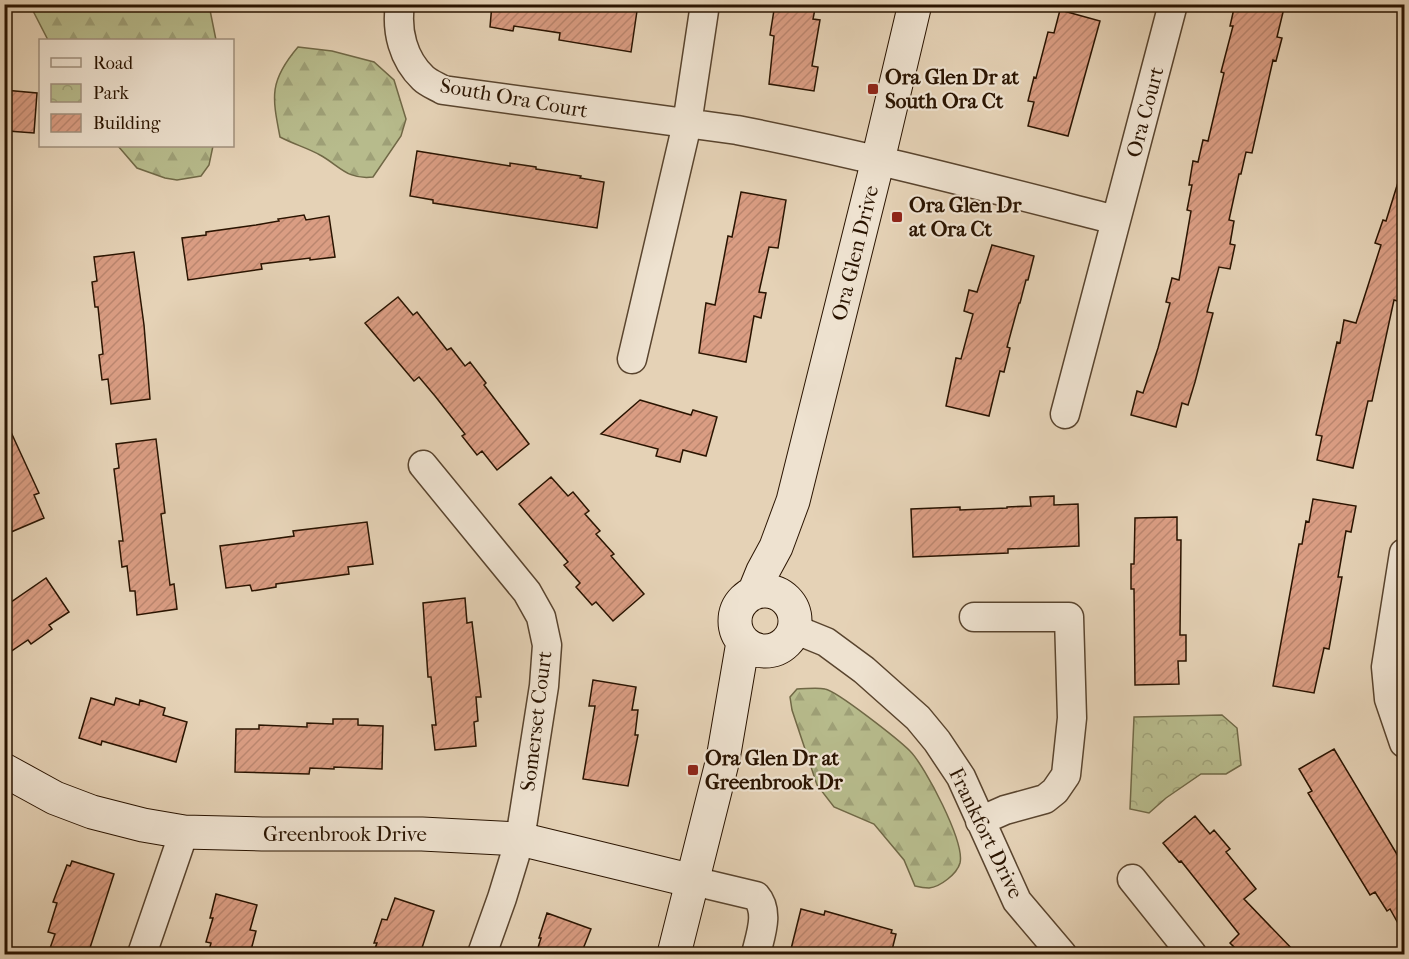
<svg xmlns="http://www.w3.org/2000/svg" width="1409" height="959" viewBox="0 0 1409 959" font-family="'IM FELL French Canon',serif">
  <style>
    .forest { fill: url(#forest-firs); stroke: #706846; stroke-width: 1.5 }
    .park { fill: url(#park-crowns); stroke: #706846; stroke-width: 1.5 }
    .building { fill: url(#building-hatch); stroke: #2a1401; stroke-width: 1.5 }
    .lines { fill: none; stroke-linecap: round; stroke-linejoin: round }
    .street-casing { stroke: #59442e; stroke-width: 31 }
    .secondary-casing { stroke: #2a1401; stroke-width: 35 }
    .street { stroke: #eee2d0; stroke-width: 28 }
    .secondary { stroke: #eee2d0; stroke-width: 33 }
    .poi-dot { fill: #8f2418; stroke: #eee2d0; stroke-width: 2 }
    .labels { text-anchor: middle; dominant-baseline: central; stroke-width: 4.5; stroke-linejoin: round; paint-order: stroke }
    .poi-label { font-size: 21px; font-weight: bold; fill: #2a1401; stroke: #eee2d0; text-anchor: start }
    .street-label { font-size: 21px; fill: #2a1401; stroke: #eee2d0 }
  </style>
  <defs>
    <pattern id="forest-firs" width="22" height="20" patternUnits="userSpaceOnUse" patternTransform="scale(1.5)"><rect width="22" height="20" fill="#b7bb8c"/><path d="M5 1l3.5 6h-7zM16 11l3.5 6h-7z" fill="#9ea077"/></pattern>
    <pattern id="park-crowns" width="20" height="18" patternUnits="userSpaceOnUse" patternTransform="scale(1.5)"><rect width="20" height="18" fill="#b7bb8c"/><path d="M2 6a3 3 0 1 1 6 0M12 15a3 3 0 1 1 6 0" fill="none" stroke="#9ea077"/></pattern>
    <pattern id="building-hatch" width="6" height="6" patternUnits="userSpaceOnUse" patternTransform="scale(1.5)"><rect width="6" height="6" fill="#da9d83"/><path d="M-1 1l2-2M0 6l6-6M5 7l2-2" fill="none" stroke="#bb866f"/></pattern>
  </defs>
  <rect width="100%" height="100%" fill="#e5d2b6"/>
  <filter id="stains"><feTurbulence type="fractalNoise" baseFrequency=".00333" numOctaves="4"/><feColorMatrix values="0 0 0 0 .2 0 0 0 0 .09 0 0 0 0 .02 0 0 0 .5 -.17"/></filter>
  <radialGradient id="worn" r=".72"><stop offset=".6" stop-color="#630" stop-opacity="0"/><stop offset="1" stop-color="#630" stop-opacity=".3"/></radialGradient>
  <!-- forest -->
  <path class="forest" d="M 30,5 L 209,5 L 216,40 L 48,40 Z
    M 298,47 L 332,51 L 374,62 L 394,80 L 406,119 L 401,136 L 373,177 C 347,180 340,166 320,155 C 308,148 293,144 280,137 C 272,96 269,81 298,47 Z
    M 118,146 L 213,146 L 209,165 L 201,176 L 177,180 L 165,178 L 137,168 Z
    M 797,689 C 806,689 816,687 825,689 C 837,691 899,740 910,751 C 925,766 965,842 960,863 C 957,874 940,887 929,888 C 924,888 919,887 915,886 L 904,860 L 874,824 L 834,807 L 817,785 L 792,710 L 790,697 Z"/>
  <!-- park -->
  <path class="park" d="M 1222,715 L 1237,728 L 1241,765 L 1226,774 L 1201,774 L 1166,798 L 1149,813 L 1130,809 L 1134,717 Z"/>
  <!-- building -->
  <path class="building" d="M 492,4 L 638,4 L 631,52 L 559,40 L 560,33 L 514,26 L 513,31 L 490,27 Z
    M 775,4 L 816,4 L 813,19 L 820,20 L 812,66 L 818,67 L 814,91 L 769,84 L 774,36 L 770,35 Z
    M 1235,4 L 1285,4 L 1277,37 L 1282,38 L 1276,61 L 1273,60 L 1252,153 L 1246,152 L 1241,174 L 1239,174 L 1229,220 L 1234,221 L 1230,244 L 1235,245 L 1230,269 L 1219,267 L 1207,312 L 1213,313 L 1195,382 L 1188,405 L 1182,403 L 1176,427 L 1131,415 L 1137,391 L 1143,393 L 1158,348 L 1170,303 L 1166,302 L 1172,278 L 1179,280 L 1191,211 L 1187,210 L 1192,185 L 1189,185 L 1193,161 L 1198,162 L 1203,140 L 1208,141 L 1224,73 L 1221,72 L 1233,26 L 1230,26 Z
    M 1060,10 L 1100,21 L 1068,136 L 1028,126 L 1034,102 L 1028,101 L 1034,77 L 1036,78 L 1048,32 L 1054,33 Z
    M 4,90 L 37,93 L 34,133 L 8,131 L 8,126 L 4,126 Z
    M 417,151 L 510,166 L 510,163 L 536,167 L 536,169 L 581,176 L 580,178 L 604,182 L 597,228 L 433,203 L 433,200 L 410,196 Z
    M 1400,176 L 1404,177 L 1404,303 L 1394,300 L 1372,401 L 1368,401 L 1353,468 L 1317,460 L 1322,436 L 1316,435 L 1337,342 L 1340,343 L 1344,320 L 1356,323 L 1381,245 L 1375,243 L 1383,220 L 1386,221 Z
    M 741,192 L 786,200 L 778,248 L 769,247 L 759,292 L 766,293 L 761,318 L 754,316 L 746,362 L 699,353 L 706,303 L 715,305 L 728,236 L 732,237 Z
    M 304,215 L 306,220 L 329,216 L 335,257 L 310,260 L 310,258 L 261,264 L 262,269 L 188,280 L 182,238 L 206,235 L 206,232 L 256,225 L 279,221 L 278,219 Z
    M 992,245 L 1034,256 L 1028,280 L 1026,280 L 1020,303 L 1019,303 L 1007,347 L 1010,348 L 1004,372 L 1000,371 L 989,416 L 946,406 L 956,358 L 961,359 L 973,314 L 964,311 L 969,290 L 977,292 Z
    M 134,252 L 144,325 L 150,399 L 111,404 L 108,379 L 102,380 L 99,355 L 103,354 L 98,307 L 95,307 L 92,282 L 97,281 L 94,257 Z
    M 398,297 L 413,315 L 417,312 L 447,350 L 451,348 L 465,366 L 470,362 L 486,383 L 484,385 L 529,444 L 497,470 L 482,451 L 477,455 L 462,436 L 465,434 L 435,396 L 419,377 L 414,381 L 365,323 Z
    M 640,400 L 691,415 L 693,410 L 717,417 L 706,456 L 683,450 L 680,462 L 656,456 L 658,449 L 601,434 Z
    M 4,417 L 39,493 L 34,495 L 44,518 L 4,535 Z
    M 156,439 L 165,513 L 161,514 L 170,585 L 174,584 L 177,609 L 137,615 L 135,591 L 130,591 L 127,566 L 122,567 L 119,541 L 123,541 L 114,469 L 119,468 L 116,444 Z
    M 551,477 L 568,496 L 573,492 L 589,511 L 585,514 L 600,531 L 596,534 L 614,554 L 611,556 L 644,594 L 613,621 L 596,602 L 592,605 L 576,587 L 580,583 L 564,565 L 568,562 L 519,504 Z
    M 1054,496 L 1054,505 L 1078,504 L 1079,546 L 1008,549 L 1008,553 L 913,557 L 911,509 L 960,507 L 960,510 L 1007,508 L 1007,507 L 1031,506 L 1030,497 Z
    M 1313,499 L 1356,506 L 1351,532 L 1346,531 L 1338,577 L 1342,577 L 1329,649 L 1324,648 L 1314,693 L 1273,686 L 1299,544 L 1302,544 L 1306,521 L 1309,522 Z
    M 1177,517 L 1177,540 L 1181,540 L 1180,635 L 1186,635 L 1186,661 L 1178,661 L 1179,684 L 1135,685 L 1134,589 L 1131,589 L 1131,564 L 1134,564 L 1135,518 Z
    M 367,522 L 373,564 L 348,567 L 349,574 L 276,584 L 276,587 L 252,591 L 250,585 L 226,588 L 220,546 L 294,536 L 293,531 Z
    M 46,578 L 69,612 L 49,625 L 52,629 L 31,644 L 28,640 L 4,656 L 4,607 Z
    M 465,598 L 467,623 L 472,622 L 481,697 L 476,697 L 478,721 L 474,722 L 476,746 L 435,750 L 432,725 L 436,725 L 431,677 L 428,677 L 423,603 Z
    M 593,680 L 636,687 L 632,710 L 638,710 L 635,735 L 638,735 L 628,786 L 583,779 L 595,706 L 589,706 Z
    M 91,698 L 114,705 L 116,698 L 139,705 L 140,700 L 165,708 L 163,715 L 187,722 L 176,762 L 102,741 L 101,745 L 79,738 Z
    M 333,719 L 358,719 L 358,725 L 383,726 L 382,769 L 334,767 L 334,769 L 310,768 L 309,774 L 235,772 L 236,729 L 259,729 L 259,725 L 307,727 L 307,723 L 333,724 Z
    M 1334,749 L 1404,866 L 1404,934 L 1390,909 L 1387,911 L 1375,892 L 1370,895 L 1308,793 L 1312,791 L 1299,769 Z
    M 1195,816 L 1210,834 L 1214,830 L 1230,849 L 1226,852 L 1256,889 L 1244,899 L 1297,954 L 1241,954 L 1230,943 L 1239,934 L 1181,861 L 1179,862 L 1163,843 Z
    M 72,861 L 114,874 L 88,954 L 48,954 L 55,934 L 48,932 L 57,903 L 53,902 L 67,865 L 70,866 Z
    M 216,894 L 257,905 L 250,930 L 256,931 L 250,954 L 208,954 L 211,943 L 206,942 L 213,918 L 210,918 Z
    M 395,898 L 434,911 L 420,954 L 373,954 L 377,943 L 374,943 L 382,919 L 387,920 Z
    M 801,909 L 824,915 L 825,911 L 892,930 L 891,933 L 896,934 L 891,954 L 811,954 L 791,949 Z
    M 547,913 L 591,929 L 581,954 L 536,954 L 541,938 L 539,938 Z"/>
  <g class="lines">
    <!-- street casing -->
    <g class="street-casing">
      <path id="street" d="M 400,4 C 396,31 403,59 423,78 C 428,83 436,86 443,90 L 737,130 C 865,155 990,188 1116,220
        M 632,359 L 687,124 L 705,4
        M 1065,414 L 1173,4
        M 423,465 L 527,592 L 541,617 L 547,645 L 544,686 L 520,839 L 502,898 L 482,954
        M 1404,553 L 1386,667 L 1389,699 L 1404,743
        M 974,617 L 1069,617 L 1072,718 L 1066,775 L 1055,791 L 1045,799 L 1005,810 L 980,821
        M 794,629 L 826,642 L 864,670 L 918,718 L 937,741 L 961,777 L 1017,901 L 1062,954
        M 1132,879 L 1192,954
        M 693,881 L 756,896 C 770,912 760,936 756,954
        M 142,954 L 184,832"/>
    </g>
    <!-- secondary casing -->
    <g class="secondary-casing">
      <path id="secondary" d="M735 621a30 30 0 1 1 60 0a30 30 0 1 1-60 0Z
        M 754,593 L 763,571 L 776,547 L 793,501 L 878,160 L 915,4
        M 4,770 L 55,798 L 92,812 L 143,825 L 184,832 L 262,834 L 422,834 L 520,839 L 693,881
        M 674,954 L 723,759 L 743,642"/>
    </g>
    <!-- street -->
    <use href="#street" class="street"/>
    <!-- secondary -->
    <use href="#secondary" class="secondary"/>
  </g>
  <!-- markers -->
  <g class="poi-dot">
    <rect x="867" y="83" width="12" height="12" rx="3"/>
    <rect x="891" y="211" width="12" height="12" rx="3"/>
    <rect x="687" y="764" width="12" height="12" rx="3"/>
  </g>
  <g class="labels">
    <!-- poi labels -->
    <g class="poi-label">
      <text x="885" y="77">Ora Glen Dr at<tspan x="885" dy="24">South Ora Ct</tspan></text>
      <text x="909" y="205">Ora Glen Dr<tspan x="909" dy="24">at Ora Ct</tspan></text>
      <text x="705" y="758">Ora Glen Dr at<tspan x="705" dy="24">Greenbrook Dr</tspan></text>
    </g>
    <!-- street labels -->
    <g class="street-label">
      <text transform="translate(514 98) rotate(10)">South Ora Court</text>
      <text transform="translate(1145 112) rotate(-75)">Ora Court</text>
      <text transform="translate(855 253) rotate(-76)">Ora Glen Drive</text>
      <text transform="translate(536 721) rotate(-83)">Somerset Court</text>
      <text transform="translate(986 833) rotate(64)">Frankfort Drive</text>
      <text x="345" y="834">Greenbrook Drive</text>
    </g>
  </g>
  <!-- margin -->
  <rect width="1409" height="959" fill="none" stroke="#e5d2b6" stroke-width="24"/>
  <rect x="6" y="6" width="1397" height="947" fill="none" stroke="#2a1401" stroke-width="3"/>
  <rect x="12" y="12" width="1385" height="935" fill="none" stroke="#2a1401" stroke-width="1.5"/>
  <!-- legend -->
  <rect x="39" y="39" width="195" height="108" fill="#eee2d0" stroke="#a0907d" stroke-width="1.5"/>
  <rect x="51" y="58" width="30" height="9" fill="#eee2d0" stroke="#a0907d" stroke-width="1.5"/>
  <text x="93" y="69" font-size="18" fill="#2a1401">Road</text>
  <rect x="51" y="84" width="30" height="18" fill="url(#park-crowns)" stroke="#a0907d" stroke-width="1.5"/>
  <text x="93" y="99" font-size="18" fill="#2a1401">Park</text>
  <rect x="51" y="114" width="30" height="18" fill="url(#building-hatch)" stroke="#a0907d" stroke-width="1.5"/>
  <text x="93" y="129" font-size="18" fill="#2a1401">Building</text>
  <rect width="100%" height="100%" filter="url(#stains)"/>
  <rect width="100%" height="100%" fill="url(#worn)"/>
</svg>
